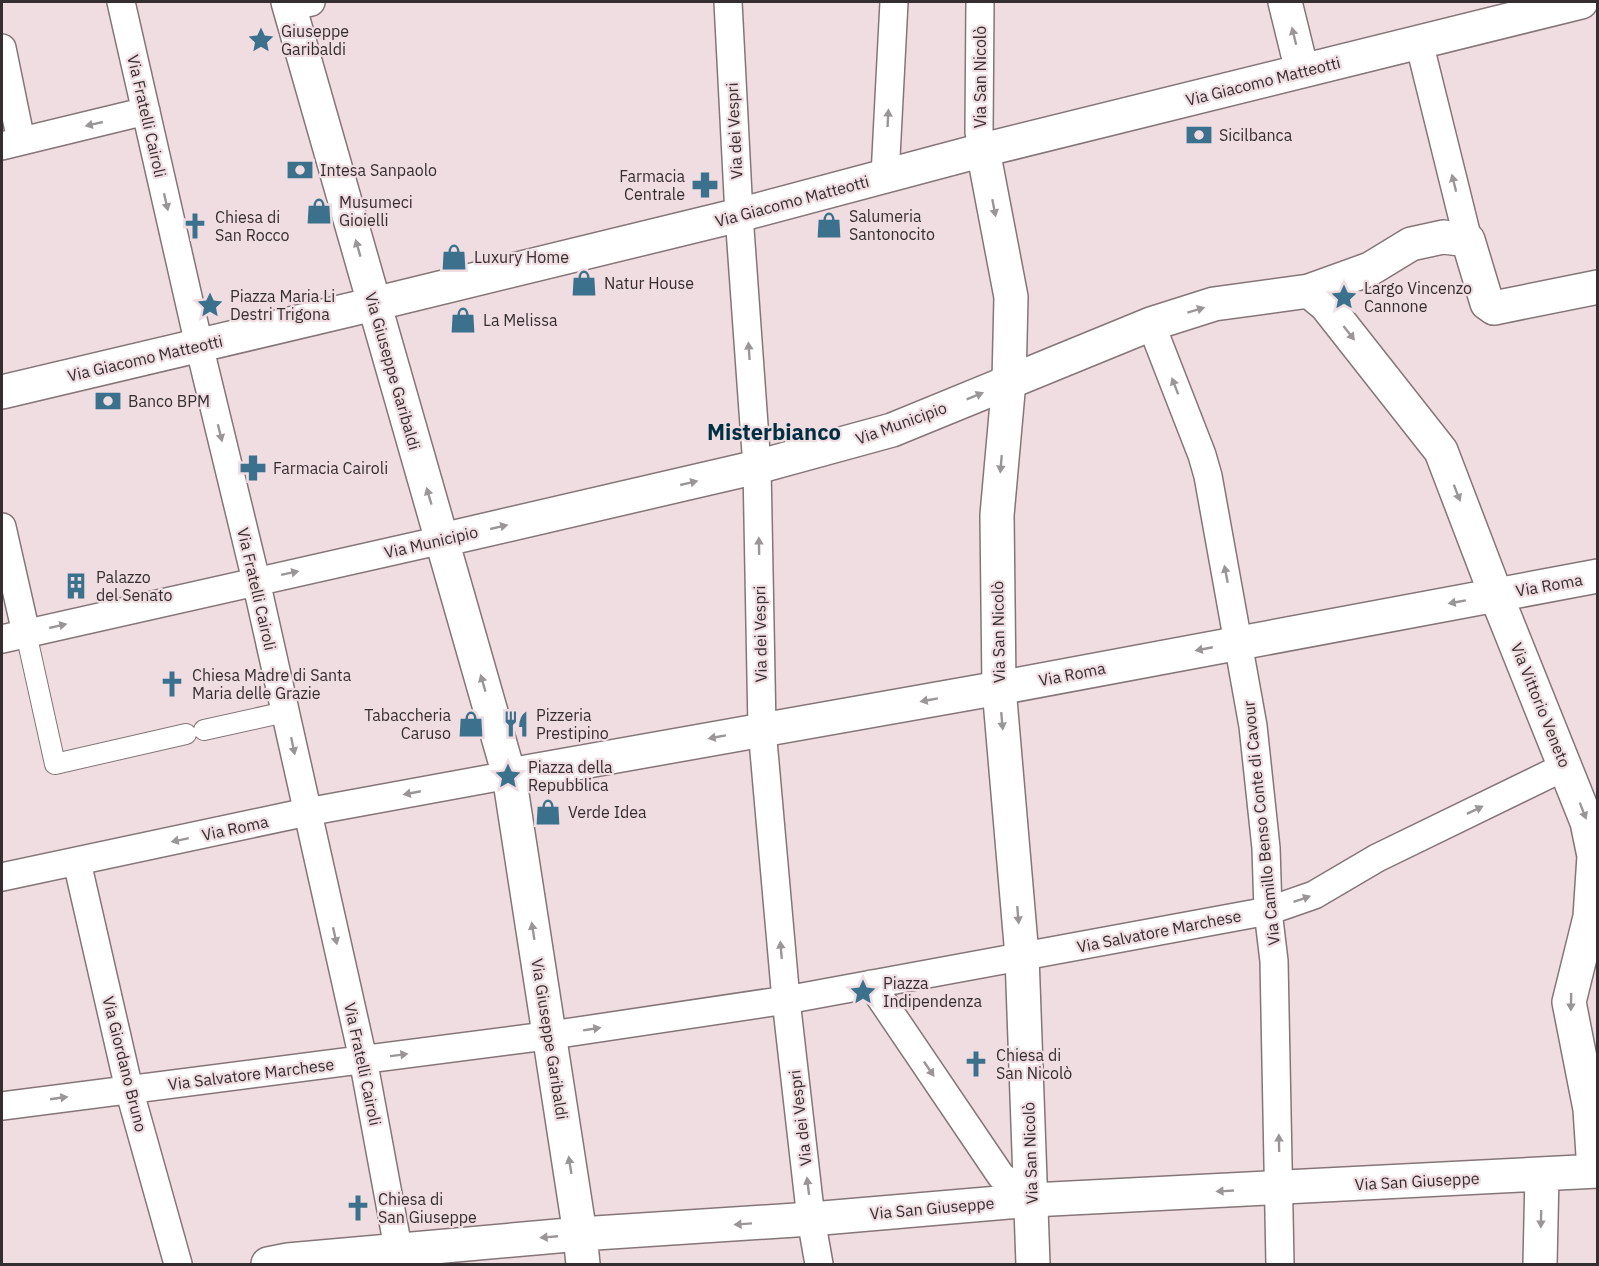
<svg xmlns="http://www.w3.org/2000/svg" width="1599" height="1266" viewBox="0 0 1599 1266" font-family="'IBM Plex Sans',sans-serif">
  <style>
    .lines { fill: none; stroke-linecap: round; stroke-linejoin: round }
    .pedestrian-casing { stroke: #857579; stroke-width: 22 }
    .minor-casing { stroke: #857579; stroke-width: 30 }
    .tertiary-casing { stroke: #857579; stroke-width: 36 }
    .secondary-casing { stroke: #857579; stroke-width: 36 }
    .pedestrian { stroke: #fff; stroke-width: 20 }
    .minor { stroke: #fff; stroke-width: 27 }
    .tertiary { stroke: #fff; stroke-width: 33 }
    .secondary { stroke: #fff; stroke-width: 33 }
    .oneway { fill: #9a9698 }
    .labels { text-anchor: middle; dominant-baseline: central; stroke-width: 4.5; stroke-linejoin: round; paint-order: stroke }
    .poi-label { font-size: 16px; fill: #352e30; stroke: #efdde1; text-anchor: start }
    .street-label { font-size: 16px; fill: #352e30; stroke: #efdde1 }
    .district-label { font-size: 22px; font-weight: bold; fill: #002f43; stroke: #efdde1 }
  </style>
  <rect width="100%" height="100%" fill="#efdde1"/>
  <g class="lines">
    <!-- pedestrian casing -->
    <g class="pedestrian-casing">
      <path id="pedestrian" d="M 26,633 L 55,764 L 186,734
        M 204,730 L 285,712"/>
    </g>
    <!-- minor casing -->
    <g class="minor-casing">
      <path id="minor" d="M 121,2 L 199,345 L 254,572 L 363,1059 L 401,1264
        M 728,2 L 739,215 L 757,467 L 762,729 L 786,1000 L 811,1219 L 819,1264
        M 980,2 L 979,132 L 983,150
        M 289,7 L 311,2
        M 1419,42 L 1468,240
        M 2,48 L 21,141
        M 2,146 L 146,111
        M 885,176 L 894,2
        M 1151,324 L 1202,455 L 1208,476 L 1253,726 L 1266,848 L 1268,911 L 1274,961 L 1280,1264
        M 2,527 L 26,633
        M 2,639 L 442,540
        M 77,862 L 129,1089 L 178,1264
        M 2,877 L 307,812 L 509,775
        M 871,984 L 1001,1176 L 1032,1200
        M 2,1106 L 538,1037 L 786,1000 L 1268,911 L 1314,895 L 1377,858 L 1566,766"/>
    </g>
    <!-- tertiary casing -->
    <g class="tertiary-casing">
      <path id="tertiary" d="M 1285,2 L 1302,71
        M 983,150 L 1581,2
        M 1309,291 L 1326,305 L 1441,451 L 1496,595 L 1587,822 L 1594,856 L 1590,917 L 1569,1002 L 1590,1109 L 1594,1171
        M 442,540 L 757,467 L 892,430 L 1151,324 L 1214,304 L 1309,291 L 1370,269 L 1411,244 L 1443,237 L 1468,240 L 1487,303 L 1494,308 L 1598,287
        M 509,775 L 999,688 L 1598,576
        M 1032,1200 L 1598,1171
        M 1540,1264 L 1542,1174"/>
    </g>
    <!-- secondary casing -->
    <g class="secondary-casing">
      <path id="secondary" d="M 288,2 L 509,775 L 580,1234 L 583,1264
        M 2,392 L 374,304 L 739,215 L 983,150 L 1011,297 L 1009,381 L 997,515 L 999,688 L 1022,956 L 1033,1264
        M 268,1264 L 288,1260 L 580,1234 L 811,1219 L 1032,1200"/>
    </g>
    <!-- pedestrian -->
    <use href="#pedestrian" class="pedestrian"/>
    <!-- minor -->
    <use href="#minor" class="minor"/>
    <!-- tertiary -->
    <use href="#tertiary" class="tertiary"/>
    <!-- secondary -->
    <use href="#secondary" class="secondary"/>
  </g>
  <!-- one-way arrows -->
  <defs><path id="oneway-solid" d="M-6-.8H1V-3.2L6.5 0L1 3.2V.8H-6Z" transform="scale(1.5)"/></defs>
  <g class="oneway">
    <use href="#oneway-solid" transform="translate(1294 36) rotate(-104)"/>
    <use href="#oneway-solid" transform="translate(888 118) rotate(-87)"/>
    <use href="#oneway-solid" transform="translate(94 124) rotate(167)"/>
    <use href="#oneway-solid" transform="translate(1454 183) rotate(-104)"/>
    <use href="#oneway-solid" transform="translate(166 202) rotate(77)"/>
    <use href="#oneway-solid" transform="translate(994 208) rotate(79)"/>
    <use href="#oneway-solid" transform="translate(358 248) rotate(-106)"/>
    <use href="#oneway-solid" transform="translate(1196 310) rotate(-17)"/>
    <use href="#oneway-solid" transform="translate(1349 333) rotate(52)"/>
    <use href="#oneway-solid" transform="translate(749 351) rotate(-94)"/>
    <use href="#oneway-solid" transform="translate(1175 386) rotate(-111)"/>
    <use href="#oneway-solid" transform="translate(975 396) rotate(-22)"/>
    <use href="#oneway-solid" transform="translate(220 433) rotate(76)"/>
    <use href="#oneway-solid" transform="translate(1001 464) rotate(95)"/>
    <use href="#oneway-solid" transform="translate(689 483) rotate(-13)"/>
    <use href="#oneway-solid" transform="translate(1457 493) rotate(69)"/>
    <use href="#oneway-solid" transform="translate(429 496) rotate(-106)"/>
    <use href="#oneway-solid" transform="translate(499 527) rotate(-13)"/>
    <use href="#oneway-solid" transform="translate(759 546) rotate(-91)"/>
    <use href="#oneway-solid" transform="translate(290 573) rotate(-12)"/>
    <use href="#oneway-solid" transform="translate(1226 574) rotate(-101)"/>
    <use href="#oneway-solid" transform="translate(1457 602) rotate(170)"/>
    <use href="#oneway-solid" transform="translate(58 626) rotate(-13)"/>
    <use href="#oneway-solid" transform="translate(1204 649) rotate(169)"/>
    <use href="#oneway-solid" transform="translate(483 683) rotate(-106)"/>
    <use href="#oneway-solid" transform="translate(929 700) rotate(170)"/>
    <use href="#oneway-solid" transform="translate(1002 721) rotate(85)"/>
    <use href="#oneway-solid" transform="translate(717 737) rotate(170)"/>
    <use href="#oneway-solid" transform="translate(293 746) rotate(78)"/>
    <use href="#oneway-solid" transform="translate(412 793) rotate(169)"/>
    <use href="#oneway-solid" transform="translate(1475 810) rotate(-26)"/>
    <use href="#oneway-solid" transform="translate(1583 811) rotate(69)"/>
    <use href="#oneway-solid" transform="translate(180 840) rotate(168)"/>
    <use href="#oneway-solid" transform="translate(1302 899) rotate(-19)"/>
    <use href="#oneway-solid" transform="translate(1018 915) rotate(85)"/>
    <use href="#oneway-solid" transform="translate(533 931) rotate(-99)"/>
    <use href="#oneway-solid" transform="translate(335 936) rotate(77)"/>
    <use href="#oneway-solid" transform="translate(781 950) rotate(-95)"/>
    <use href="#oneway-solid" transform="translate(1571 1002) rotate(91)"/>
    <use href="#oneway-solid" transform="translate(592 1029) rotate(-9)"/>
    <use href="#oneway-solid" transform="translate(399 1055) rotate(-7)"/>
    <use href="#oneway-solid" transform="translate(929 1069) rotate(56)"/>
    <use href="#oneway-solid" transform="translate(59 1098) rotate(-8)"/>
    <use href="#oneway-solid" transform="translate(1279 1143) rotate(-91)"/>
    <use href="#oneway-solid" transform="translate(570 1165) rotate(-99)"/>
    <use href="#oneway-solid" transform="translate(808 1186) rotate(-97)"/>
    <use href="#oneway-solid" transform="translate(1225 1191) rotate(177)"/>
    <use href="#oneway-solid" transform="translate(1541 1219) rotate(91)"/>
    <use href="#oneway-solid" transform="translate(743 1224) rotate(176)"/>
    <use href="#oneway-solid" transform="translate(549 1237) rotate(175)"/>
  </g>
  <!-- icons -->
  <defs>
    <g id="sight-bare" transform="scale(2.07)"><path d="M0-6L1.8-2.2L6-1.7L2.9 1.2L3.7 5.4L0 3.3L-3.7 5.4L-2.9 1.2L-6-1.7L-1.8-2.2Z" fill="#3b718c" stroke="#efdde1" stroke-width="2.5" paint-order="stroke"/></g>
    <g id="bank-bare" transform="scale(2.07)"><path d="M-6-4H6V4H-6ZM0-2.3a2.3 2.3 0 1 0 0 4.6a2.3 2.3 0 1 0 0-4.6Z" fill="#3b718c" stroke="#efdde1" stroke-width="2.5" paint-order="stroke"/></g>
    <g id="pharmacy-bare" transform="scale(2.07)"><path d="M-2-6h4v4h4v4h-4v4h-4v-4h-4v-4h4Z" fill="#3b718c" stroke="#efdde1" stroke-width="2.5" paint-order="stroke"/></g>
    <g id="shop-bare" transform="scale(2.07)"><path d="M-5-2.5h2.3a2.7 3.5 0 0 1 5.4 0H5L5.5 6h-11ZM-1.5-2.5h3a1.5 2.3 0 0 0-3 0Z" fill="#3b718c" stroke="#efdde1" stroke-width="2.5" paint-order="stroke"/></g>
    <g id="church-bare" transform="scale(2.07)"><path d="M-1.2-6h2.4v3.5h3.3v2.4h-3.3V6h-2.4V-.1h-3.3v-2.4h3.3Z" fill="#3b718c" stroke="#efdde1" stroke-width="2.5" paint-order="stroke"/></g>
    <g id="building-bare" transform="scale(2.07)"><path d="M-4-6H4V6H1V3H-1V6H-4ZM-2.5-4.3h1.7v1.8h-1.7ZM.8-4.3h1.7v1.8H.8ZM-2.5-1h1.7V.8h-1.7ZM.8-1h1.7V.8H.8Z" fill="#3b718c" stroke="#efdde1" stroke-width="2.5" paint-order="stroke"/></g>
    <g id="restaurant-bare" transform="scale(2.07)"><path d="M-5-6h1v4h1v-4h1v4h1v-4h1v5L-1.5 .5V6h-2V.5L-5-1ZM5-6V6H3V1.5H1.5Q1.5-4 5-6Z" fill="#3b718c" stroke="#efdde1" stroke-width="2.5" paint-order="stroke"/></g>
  </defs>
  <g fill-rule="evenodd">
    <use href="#sight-bare" x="261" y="40"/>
    <use href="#bank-bare" x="1199" y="135"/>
    <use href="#bank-bare" x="300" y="170"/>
    <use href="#pharmacy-bare" x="705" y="185"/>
    <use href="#shop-bare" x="319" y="211"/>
    <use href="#shop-bare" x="829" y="225"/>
    <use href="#church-bare" x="195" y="226"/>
    <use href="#shop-bare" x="454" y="257"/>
    <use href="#shop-bare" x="584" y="283"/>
    <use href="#sight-bare" x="1344" y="297"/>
    <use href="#sight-bare" x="210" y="305"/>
    <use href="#shop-bare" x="463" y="320"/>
    <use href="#bank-bare" x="108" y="401"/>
    <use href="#pharmacy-bare" x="253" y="468"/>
    <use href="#building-bare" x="76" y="586"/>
    <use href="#church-bare" x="172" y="684"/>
    <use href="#shop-bare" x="471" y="724"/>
    <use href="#restaurant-bare" x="516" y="724"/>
    <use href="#sight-bare" x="508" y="776"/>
    <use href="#shop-bare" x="548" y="812"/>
    <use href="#sight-bare" x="863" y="992"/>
    <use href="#church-bare" x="976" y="1064"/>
    <use href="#church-bare" x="358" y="1208"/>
  </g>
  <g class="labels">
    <!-- poi labels -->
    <g class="poi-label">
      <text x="281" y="31">Giuseppe<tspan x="281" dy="18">Garibaldi</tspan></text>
      <text x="1219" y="135">Sicilbanca</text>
      <text x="320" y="170">Intesa Sanpaolo</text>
      <text x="685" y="176" text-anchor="end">Farmacia<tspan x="685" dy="18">Centrale</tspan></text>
      <text x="339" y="202">Musumeci<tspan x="339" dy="18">Gioielli</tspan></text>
      <text x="849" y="216">Salumeria<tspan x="849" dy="18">Santonocito</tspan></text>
      <text x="215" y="217">Chiesa di<tspan x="215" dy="18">San Rocco</tspan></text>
      <text x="474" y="257">Luxury Home</text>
      <text x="604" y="283">Natur House</text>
      <text x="1364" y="288">Largo Vincenzo<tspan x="1364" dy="18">Cannone</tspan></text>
      <text x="230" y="296">Piazza Maria Li<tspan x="230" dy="18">Destri Trigona</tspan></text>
      <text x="483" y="320">La Melissa</text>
      <text x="128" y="401">Banco BPM</text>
      <text x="273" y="468">Farmacia Cairoli</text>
      <text x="96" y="577">Palazzo<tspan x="96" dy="18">del Senato</tspan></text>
      <text x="192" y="675">Chiesa Madre di Santa<tspan x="192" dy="18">Maria delle Grazie</tspan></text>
      <text x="451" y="715" text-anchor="end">Tabaccheria<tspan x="451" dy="18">Caruso</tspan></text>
      <text x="536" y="715">Pizzeria<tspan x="536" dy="18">Prestipino</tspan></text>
      <text x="528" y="767">Piazza della<tspan x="528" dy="18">Repubblica</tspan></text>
      <text x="568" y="812">Verde Idea</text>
      <text x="883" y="983">Piazza<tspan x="883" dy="18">Indipendenza</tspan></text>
      <text x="996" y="1055">Chiesa di<tspan x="996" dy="18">San Nicolò</tspan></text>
      <text x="378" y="1199">Chiesa di<tspan x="378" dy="18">San Giuseppe</tspan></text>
    </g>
    <!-- street labels -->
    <g class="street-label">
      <text transform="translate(980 77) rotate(-90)">Via San Nicolò</text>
      <text transform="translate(1263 81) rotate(-14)">Via Giacomo Matteotti</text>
      <text transform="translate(147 116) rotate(77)">Via Fratelli Cairoli</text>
      <text transform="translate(734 131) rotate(-93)">Via dei Vespri</text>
      <text transform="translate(792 201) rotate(-15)">Via Giacomo Matteotti</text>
      <text transform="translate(145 358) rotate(-13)">Via Giacomo Matteotti</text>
      <text transform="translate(393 371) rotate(74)">Via Giuseppe Garibaldi</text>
      <text transform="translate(901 423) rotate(-20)">Via Municipio</text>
      <text transform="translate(431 542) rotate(-13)">Via Municipio</text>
      <text transform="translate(1549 585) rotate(-10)">Via Roma</text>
      <text transform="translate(257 589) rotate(77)">Via Fratelli Cairoli</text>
      <text transform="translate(998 632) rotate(-91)">Via San Nicolò</text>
      <text transform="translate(760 634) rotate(-91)">Via dei Vespri</text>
      <text transform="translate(1072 674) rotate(-11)">Via Roma</text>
      <text transform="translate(1541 705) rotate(68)">Via Vittorio Veneto</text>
      <text transform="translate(1261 823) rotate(-96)">Via Camillo Benso Conte di Cavour</text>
      <text transform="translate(235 828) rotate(-12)">Via Roma</text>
      <text transform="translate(1159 931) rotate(-11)">Via Salvatore Marchese</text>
      <text transform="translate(550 1039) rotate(81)">Via Giuseppe Garibaldi</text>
      <text transform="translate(125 1064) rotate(76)">Via Giordano Bruno</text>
      <text transform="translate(363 1064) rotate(78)">Via Fratelli Cairoli</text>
      <text transform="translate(251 1074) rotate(-7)">Via Salvatore Marchese</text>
      <text transform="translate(800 1118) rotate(-97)">Via dei Vespri</text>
      <text transform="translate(1030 1153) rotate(-92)">Via San Nicolò</text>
      <text transform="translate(1417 1181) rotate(-3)">Via San Giuseppe</text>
      <text transform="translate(932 1208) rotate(-5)">Via San Giuseppe</text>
    </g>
    <!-- district labels -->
    <g class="district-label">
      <text x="774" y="431">Misterbianco</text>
    </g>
  </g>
  <!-- border -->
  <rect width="1599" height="1266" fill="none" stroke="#352e30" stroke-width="6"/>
</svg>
